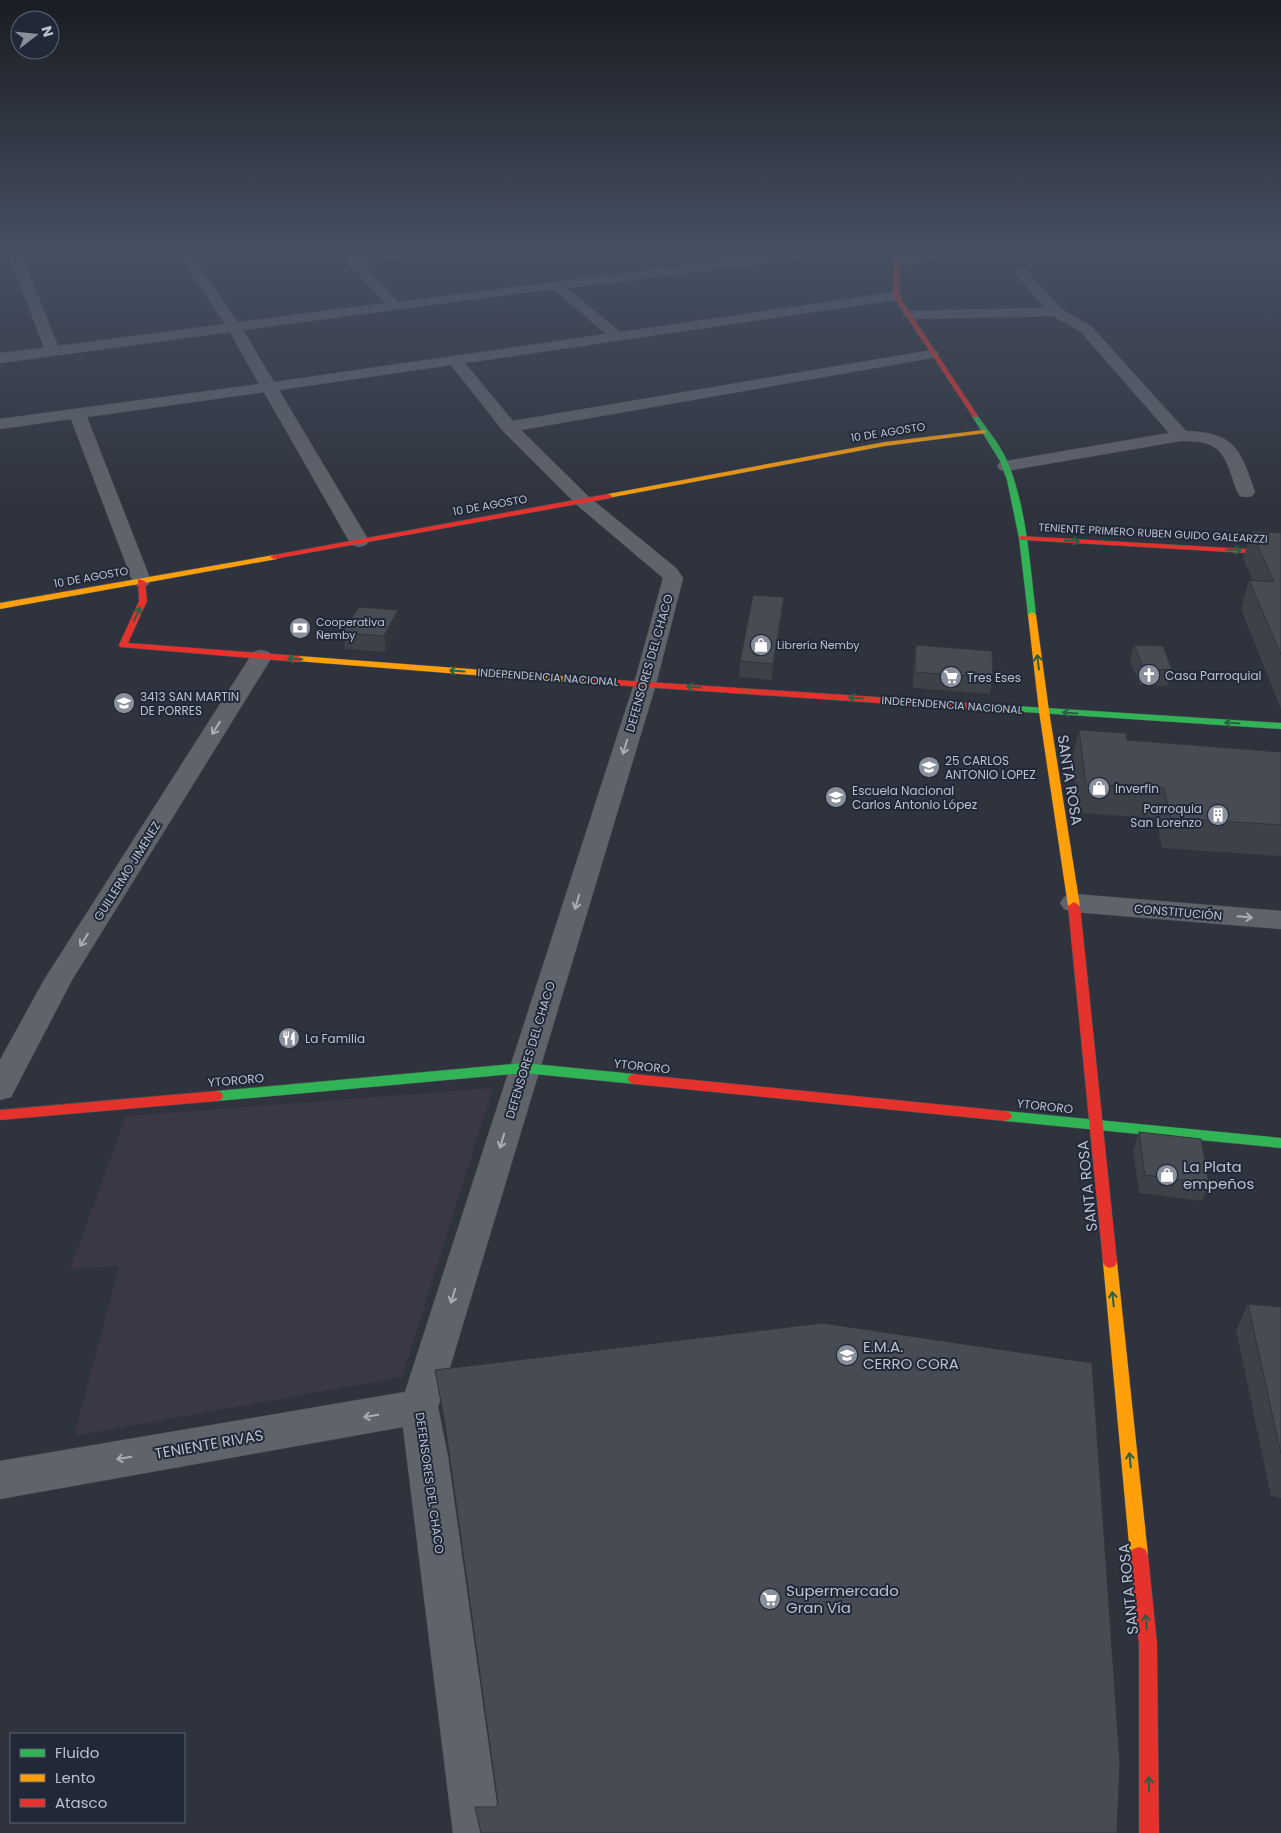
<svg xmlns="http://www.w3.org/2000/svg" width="1281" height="1833" viewBox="0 0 1281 1833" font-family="Poppins,sans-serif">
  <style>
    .medical { fill: #3a3846 }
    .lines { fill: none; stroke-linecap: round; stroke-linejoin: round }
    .street-casing { stroke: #4b4e55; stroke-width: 1 }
    .fast-casing { stroke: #4b4e55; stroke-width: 1 }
    .slow-casing { stroke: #4b4e55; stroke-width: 1 }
    .jam-casing { stroke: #4b4e55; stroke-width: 1 }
    .street { fill: #5f636b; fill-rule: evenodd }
    .fast { fill: #30b455; fill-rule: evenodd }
    .slow { fill: #ff9f0a; fill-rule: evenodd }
    .jam { fill: #e5322d; fill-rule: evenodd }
    .wall { fill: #3d4148 }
    .shaded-wall { fill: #32353b }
    .building { fill: #474c54; stroke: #32353b }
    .oneway { stroke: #276144 }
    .oneway2 { stroke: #a8adb9 }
    .labels { text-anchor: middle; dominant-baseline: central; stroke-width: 4; stroke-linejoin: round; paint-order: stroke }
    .far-street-label { font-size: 11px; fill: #bac0cd; stroke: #212939 }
    .far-poi-label { font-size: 11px; fill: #bac0cd; stroke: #212939; text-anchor: start }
    .street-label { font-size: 12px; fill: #bac0cd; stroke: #212939 }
    .poi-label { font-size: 12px; fill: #bac0cd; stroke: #212939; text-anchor: start }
    .near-street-label { font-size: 15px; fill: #bac0cd; stroke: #212939 }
    .near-poi-label { font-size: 15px; fill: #bac0cd; stroke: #212939; text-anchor: start }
  </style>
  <rect width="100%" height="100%" fill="#2e333d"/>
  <!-- medical -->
  <path class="medical" d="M 493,1088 L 402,1377 L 74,1436 L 119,1266 L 70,1269 L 126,1116 Z"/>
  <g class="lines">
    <!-- street casing -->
    <g class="street-casing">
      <path id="street" d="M 8,251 L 20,251 L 58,346 L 225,324 L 176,251 L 188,251 L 238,322 L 385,303 L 337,251 L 350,251 L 355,257 L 400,251 L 437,251 L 431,255 L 362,263 L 398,302 L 801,251 L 839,251 L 833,255 L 567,288 L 620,332 L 896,292 L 903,296 L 896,300 L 465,363 L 513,421 L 932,350 L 937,351 L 939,354 L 937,357 L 932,358 L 521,430 L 589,497 L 676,568 L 683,578 L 656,684 L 438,1407 L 448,1457 L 501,1833 L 453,1833 L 403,1427 L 0,1499 L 0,1461 L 405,1392 L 634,684 L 663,578 L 577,505 L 503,431 L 451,365 L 279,390 L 369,541 L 366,545 L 359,547 L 352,545 L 349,541 L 264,392 L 87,417 L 151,581 L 148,585 L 141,587 L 134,585 L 71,419 L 0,429 L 0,419 L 259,384 L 230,332 L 0,363 L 0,353 L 44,348 ZM 553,289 L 606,334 L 274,382 L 243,330 Z
        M 940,251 L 970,251 L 964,255 L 897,266 L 891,262 L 897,258 Z
        M 1021,268 L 1026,269 L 1061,309 L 1091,326 L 1186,431 C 1236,433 1240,449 1255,492 L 1252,496 L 1246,497 L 1240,496 C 1235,489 1234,481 1231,474 C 1222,445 1210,441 1181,441 L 1006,471 L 1000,470 L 997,466 L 1000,462 L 1006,461 L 1169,433 L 1081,332 L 1053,316 L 909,319 L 902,315 L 909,311 L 1045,308 L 1014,272 Z
        M 261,650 L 269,652 L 272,657 L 72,980 L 11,1097 L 0,1100 L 0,1060 L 44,980 L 250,657 L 253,652 Z
        M 1074,894 L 1281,911 L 1281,929 L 1074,912 L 1064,909 L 1060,903 L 1064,897 Z"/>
    </g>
    <!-- fast casing -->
    <g class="fast-casing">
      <path id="fast" d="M 973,415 L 977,415 C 988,430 1001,446 1008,463 C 1027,509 1030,566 1036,615 L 1035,617 L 1032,618 L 1028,615 L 1019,538 L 1007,480 L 1000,461 L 972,416 Z
        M 967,703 L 1281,723 L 1281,729 L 964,708 L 962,706 Z
        M 524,1063 L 634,1074 L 639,1076 L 640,1079 L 639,1082 L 634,1084 L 524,1073 L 217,1101 L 212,1099 L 211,1096 L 212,1093 L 217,1091 Z
        M 1005,1111 L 1281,1138 L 1281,1148 L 1005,1121 L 1000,1119 L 998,1116 L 1000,1113 Z"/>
    </g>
    <!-- slow casing -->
    <g class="slow-casing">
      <path id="slow" d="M 984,430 L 986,431 L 986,433 L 885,446 L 608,498 L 604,496 L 608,494 L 885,442 Z
        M 274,555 L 277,555 L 277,559 L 0,609 L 0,603 Z
        M 1032,612 L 1036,615 L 1049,711 L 1080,906 L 1074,910 L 1068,906 L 1039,711 L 1028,615 Z
        M 299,656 L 587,678 L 592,681 L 587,684 L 296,661 L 296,657 Z
        M 1110,1256 L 1115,1258 L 1117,1262 L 1148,1555 L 1145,1561 L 1139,1563 L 1133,1561 L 1130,1555 L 1103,1262 L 1105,1258 Z"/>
    </g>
    <!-- jam casing -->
    <g class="jam-casing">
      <path id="jam" d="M 887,251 L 892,251 L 900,262 L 899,296 L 978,416 L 977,417 L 973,417 L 893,296 L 894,262 Z
        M 608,494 L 612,496 L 611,498 L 274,559 L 270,557 L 274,555 Z
        M 1020,536 L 1281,551 L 1281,555 L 1023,540 L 1020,540 Z
        M 138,579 L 145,581 L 147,601 L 128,643 L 299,656 L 303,659 L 299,662 L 120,647 L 119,645 L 139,601 Z
        M 587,678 L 967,703 L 972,706 L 967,709 L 584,683 L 584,679 Z
        M 1074,902 L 1080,906 L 1117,1262 L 1115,1266 L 1110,1268 L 1105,1266 L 1103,1262 L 1068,906 Z
        M 634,1074 L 1005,1111 L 1010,1113 L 1012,1116 L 1010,1119 L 1005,1121 L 634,1084 L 629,1082 L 628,1079 L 629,1076 Z
        M 217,1091 L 222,1093 L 223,1096 L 222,1099 L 217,1101 L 0,1120 L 0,1110 Z
        M 1139,1547 L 1145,1549 L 1148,1555 L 1157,1644 L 1159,1833 L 1139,1833 L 1139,1644 L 1130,1555 L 1133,1549 Z"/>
    </g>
    <!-- street -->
    <use href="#street" class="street"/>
    <!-- fast -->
    <use href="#fast" class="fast"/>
    <!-- slow -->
    <use href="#slow" class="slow"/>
    <!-- jam -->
    <use href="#jam" class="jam"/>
  </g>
  <!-- wall -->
  <path class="wall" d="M 1251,531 L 1281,533 L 1281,709 L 1241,609 L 1249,580 L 1253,580 L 1243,559 Z
    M 784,597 L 783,612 L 772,680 L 739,677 L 740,661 Z
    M 398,610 L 400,625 L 386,652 L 345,649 L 342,633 Z
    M 916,645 L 993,678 L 990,694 L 913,688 L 914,661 Z
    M 1134,645 L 1172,670 L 1167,686 L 1140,685 L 1130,661 Z
    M 1079,730 L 1127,740 L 1281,752 L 1281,856 L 1162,848 L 1156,818 L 1079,813 L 1072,759 Z
    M 1139,1132 L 1209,1183 L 1202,1201 L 1139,1193 L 1133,1150 Z
    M 1248,1304 L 1281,1307 L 1281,1498 L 1271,1496 L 1236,1330 Z
    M 435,1370 L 1117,1833 L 481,1833 L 475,1807 L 496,1807 L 498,1804 L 447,1440 Z"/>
  <!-- shaded-wall -->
  <path class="shaded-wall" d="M 784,597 L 783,612 L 772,680 L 773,664 Z
    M 398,610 L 400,625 L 386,652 L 384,636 Z"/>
  <!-- building -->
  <path class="building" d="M 1251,531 L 1281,533 L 1281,655 L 1249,580 L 1274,582 Z
    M 753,595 L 784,597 L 773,664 L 740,661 Z
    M 359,607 L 398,610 L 384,636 L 342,633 Z
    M 916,645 L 992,651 L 993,678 L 915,672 Z
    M 1134,645 L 1163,646 L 1172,670 L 1144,669 Z
    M 1079,730 L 1126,733 L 1127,740 L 1281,752 L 1281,825 L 1171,818 L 1164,788 L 1086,784 Z
    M 1139,1132 L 1201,1139 L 1209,1183 L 1145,1175 Z
    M 1248,1304 L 1281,1307 L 1281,1454 Z
    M 822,1323 L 1092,1363 L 1120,1763 L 1117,1833 L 481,1833 L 475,1807 L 496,1807 L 498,1804 L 445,1423 L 435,1370 Z"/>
  <!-- one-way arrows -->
  <defs><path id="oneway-shaft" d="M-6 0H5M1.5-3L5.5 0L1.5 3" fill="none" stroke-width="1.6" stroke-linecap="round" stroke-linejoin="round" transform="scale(1.25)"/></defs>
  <g class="oneway">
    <use href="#oneway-shaft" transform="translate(1072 541) rotate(3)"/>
    <use href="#oneway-shaft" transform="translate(1234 550) rotate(3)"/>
    <use href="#oneway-shaft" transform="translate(137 614) rotate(-66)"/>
    <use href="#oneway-shaft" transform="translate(295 659) rotate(-176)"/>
    <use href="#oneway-shaft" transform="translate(1038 662) rotate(-97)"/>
    <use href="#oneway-shaft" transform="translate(457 671) rotate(-176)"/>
    <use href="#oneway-shaft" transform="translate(694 687) rotate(-176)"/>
    <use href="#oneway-shaft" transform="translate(856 698) rotate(-176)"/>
    <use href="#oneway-shaft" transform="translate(1070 713) rotate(-176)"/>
    <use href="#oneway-shaft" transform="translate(1232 723) rotate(-176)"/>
    <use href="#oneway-shaft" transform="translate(1113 1299) rotate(-96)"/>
    <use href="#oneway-shaft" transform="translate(1130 1460) rotate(-96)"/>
    <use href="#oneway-shaft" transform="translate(1146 1622) rotate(-96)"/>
    <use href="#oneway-shaft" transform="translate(1149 1784) rotate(-90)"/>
  </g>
  <g class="oneway2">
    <use href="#oneway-shaft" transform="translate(216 728) rotate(122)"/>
    <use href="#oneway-shaft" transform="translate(625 747) rotate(107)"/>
    <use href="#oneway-shaft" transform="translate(577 902) rotate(107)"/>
    <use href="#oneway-shaft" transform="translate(1245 917) rotate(5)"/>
    <use href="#oneway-shaft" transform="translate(84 940) rotate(122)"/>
    <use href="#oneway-shaft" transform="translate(502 1141) rotate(107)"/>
    <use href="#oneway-shaft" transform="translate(453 1296) rotate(107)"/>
    <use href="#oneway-shaft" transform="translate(371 1416) rotate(170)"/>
    <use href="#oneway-shaft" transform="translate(124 1458) rotate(170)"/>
  </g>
  <!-- sky -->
  <linearGradient id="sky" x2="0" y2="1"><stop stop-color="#191c22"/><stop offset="0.49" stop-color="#465062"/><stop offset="1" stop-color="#465062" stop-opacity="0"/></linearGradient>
  <rect width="1281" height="508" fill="url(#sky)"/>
  <!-- icons -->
  <defs>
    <g id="bank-disc" transform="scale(1.125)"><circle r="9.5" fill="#898f9b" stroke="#212939"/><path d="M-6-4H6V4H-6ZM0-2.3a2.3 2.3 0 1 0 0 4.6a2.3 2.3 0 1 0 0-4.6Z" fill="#fff"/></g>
    <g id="shop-disc" transform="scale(1.125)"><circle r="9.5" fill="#898f9b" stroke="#212939"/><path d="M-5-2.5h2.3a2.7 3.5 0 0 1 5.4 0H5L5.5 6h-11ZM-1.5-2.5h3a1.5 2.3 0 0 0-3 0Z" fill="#fff"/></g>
    <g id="church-disc" transform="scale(1.125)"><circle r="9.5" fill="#898f9b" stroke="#212939"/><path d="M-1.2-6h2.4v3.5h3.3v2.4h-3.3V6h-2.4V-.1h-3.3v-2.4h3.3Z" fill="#fff"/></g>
    <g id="supermarket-disc" transform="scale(1.125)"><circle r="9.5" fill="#898f9b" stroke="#212939"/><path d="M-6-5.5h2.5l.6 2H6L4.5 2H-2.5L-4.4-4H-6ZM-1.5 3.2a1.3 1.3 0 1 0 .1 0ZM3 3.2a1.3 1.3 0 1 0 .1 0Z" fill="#fff"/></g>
    <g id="school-disc" transform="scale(1.125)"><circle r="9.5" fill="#898f9b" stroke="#212939"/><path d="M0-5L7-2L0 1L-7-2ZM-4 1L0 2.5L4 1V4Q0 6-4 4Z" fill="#fff"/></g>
    <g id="building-disc" transform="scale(1.125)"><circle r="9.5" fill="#898f9b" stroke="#212939"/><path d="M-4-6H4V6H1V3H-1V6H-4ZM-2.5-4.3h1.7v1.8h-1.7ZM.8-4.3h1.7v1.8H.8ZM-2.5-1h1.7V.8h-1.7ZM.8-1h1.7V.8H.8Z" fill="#fff"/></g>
    <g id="restaurant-disc" transform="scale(1.125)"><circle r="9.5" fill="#898f9b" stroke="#212939"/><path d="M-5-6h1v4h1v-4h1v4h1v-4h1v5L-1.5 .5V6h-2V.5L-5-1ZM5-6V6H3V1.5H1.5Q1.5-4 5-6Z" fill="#fff"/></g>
  </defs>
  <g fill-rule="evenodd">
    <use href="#bank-disc" x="300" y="628"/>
    <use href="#shop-disc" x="761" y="645"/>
    <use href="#church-disc" x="1149" y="675"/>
    <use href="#supermarket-disc" x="951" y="677"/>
    <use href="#school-disc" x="124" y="703"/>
    <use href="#school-disc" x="929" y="767"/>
    <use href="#shop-disc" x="1099" y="788"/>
    <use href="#school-disc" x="836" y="797"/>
    <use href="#building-disc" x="1218" y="815"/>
    <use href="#restaurant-disc" x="289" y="1038"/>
    <use href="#shop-disc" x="1167" y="1175"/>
    <use href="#school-disc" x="847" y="1355"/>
    <use href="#supermarket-disc" x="770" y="1599"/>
  </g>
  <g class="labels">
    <!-- far-street labels -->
    <g class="far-street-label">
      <text transform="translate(888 432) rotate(-9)">10 DE AGOSTO</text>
      <text transform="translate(490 505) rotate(-10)">10 DE AGOSTO</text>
      <text transform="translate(1153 533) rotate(3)">TENIENTE PRIMERO RUBEN GUIDO GALEARZZI</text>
      <text transform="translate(91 577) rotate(-10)">10 DE AGOSTO</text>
      <text transform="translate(548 677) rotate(4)">INDEPENDENCIA NACIONAL</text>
      <text transform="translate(952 705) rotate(4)">INDEPENDENCIA NACIONAL</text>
    </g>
    <!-- far-poi labels -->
    <g class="far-poi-label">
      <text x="316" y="622">Cooperativa<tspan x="316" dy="13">Ñemby</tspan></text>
      <text x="777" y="645">Librería Ñemby</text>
    </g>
    <!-- street labels -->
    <g class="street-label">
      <text transform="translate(649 663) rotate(-74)">DEFENSORES DEL CHACO</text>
      <text transform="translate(127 871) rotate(-58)">GUILLERMO JIMENEZ</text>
      <text transform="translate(1178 912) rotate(5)">CONSTITUCIÓN</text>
      <text transform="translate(530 1050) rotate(-73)">DEFENSORES DEL CHACO</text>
      <text transform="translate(642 1066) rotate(6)">YTORORO</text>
      <text transform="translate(236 1080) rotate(-5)">YTORORO</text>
      <text transform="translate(1045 1106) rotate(6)">YTORORO</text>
      <text transform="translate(430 1483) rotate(82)">DEFENSORES DEL CHACO</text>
    </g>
    <!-- poi labels -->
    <g class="poi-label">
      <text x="1165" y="675">Casa Parroquial</text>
      <text x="967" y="677">Tres Eses</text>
      <text x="140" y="696">3413 SAN MARTIN<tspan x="140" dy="14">DE PORRES</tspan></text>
      <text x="945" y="760">25 CARLOS<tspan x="945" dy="14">ANTONIO LOPEZ</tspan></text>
      <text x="1115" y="788">Inverfin</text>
      <text x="852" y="790">Escuela Nacional<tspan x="852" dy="14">Carlos Antonio López</tspan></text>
      <text x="1202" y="808" text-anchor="end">Parroquia<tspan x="1202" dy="14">San Lorenzo</tspan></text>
      <text x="305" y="1038">La Familia</text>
    </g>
    <!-- near-street labels -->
    <g class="near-street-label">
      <text transform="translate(1070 780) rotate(81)">SANTA ROSA</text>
      <text transform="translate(1087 1186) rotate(-96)">SANTA ROSA</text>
      <text transform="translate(209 1444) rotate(-10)">TENIENTE RIVAS</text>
      <text transform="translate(1128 1589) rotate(-96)">SANTA ROSA</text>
    </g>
    <!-- near-poi labels -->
    <g class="near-poi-label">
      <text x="1183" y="1166">La Plata<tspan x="1183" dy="17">empeños</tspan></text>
      <text x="863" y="1346">E.M.A.<tspan x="863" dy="17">CERRO CORA</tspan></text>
      <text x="786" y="1590">Supermercado<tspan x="786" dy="17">Gran Vía</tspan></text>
    </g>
  </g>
  <!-- legend -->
  <rect x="10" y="1733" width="175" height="90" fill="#212939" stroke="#5e6574"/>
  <rect x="20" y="1749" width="25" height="8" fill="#30b455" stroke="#5e6574"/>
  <text x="55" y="1758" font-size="15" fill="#bac0cd">Fluido</text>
  <rect x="20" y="1774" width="25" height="8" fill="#ff9f0a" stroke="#5e6574"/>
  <text x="55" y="1783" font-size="15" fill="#bac0cd">Lento</text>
  <rect x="20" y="1799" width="25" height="8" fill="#e5322d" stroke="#5e6574"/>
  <text x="55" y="1808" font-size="15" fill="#bac0cd">Atasco</text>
  <!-- north arrow -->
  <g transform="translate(35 35) rotate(74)"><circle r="24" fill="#212939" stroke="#5e6574"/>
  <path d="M0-4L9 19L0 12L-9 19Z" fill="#898f9b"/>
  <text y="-8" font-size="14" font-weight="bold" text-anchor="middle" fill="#bac0cd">N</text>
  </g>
</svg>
